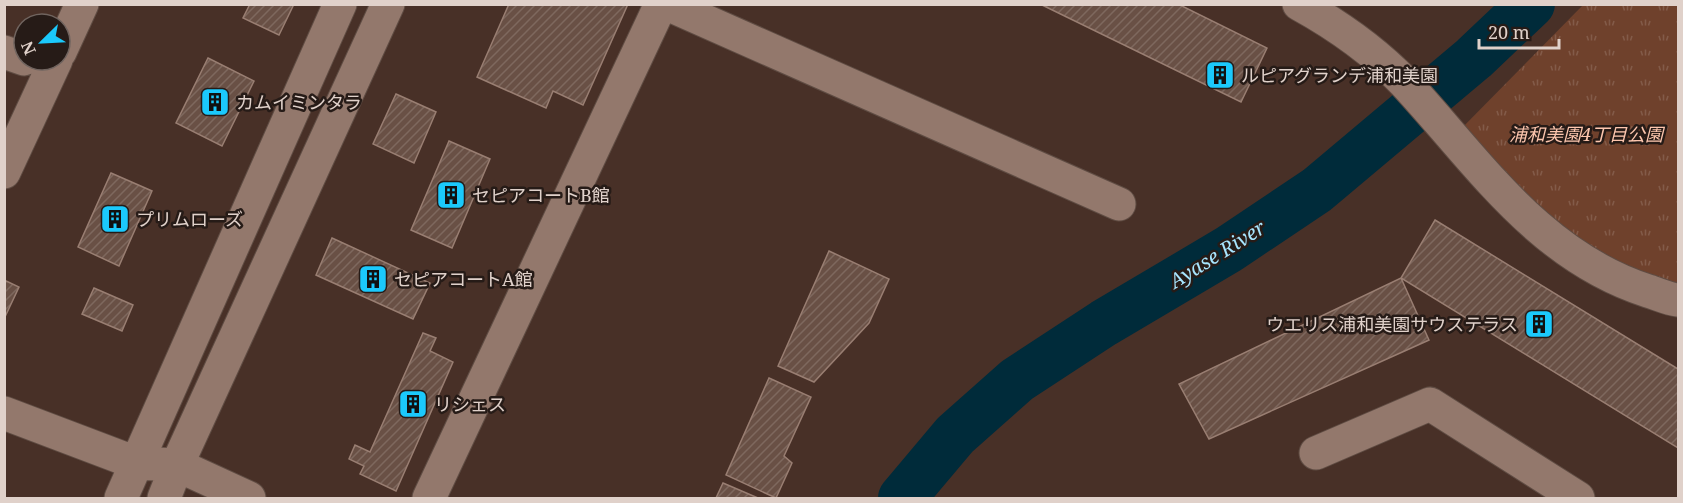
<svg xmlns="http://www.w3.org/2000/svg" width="1683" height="503" viewBox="0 0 1683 503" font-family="'Noto Serif','Noto Sans JP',serif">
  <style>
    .park { fill: url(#park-tufts) }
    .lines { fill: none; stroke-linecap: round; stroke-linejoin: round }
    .river { stroke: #002b3a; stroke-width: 48 }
    .building { fill: url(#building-hatch); stroke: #997e72; stroke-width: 1.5 }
    .minor-casing { stroke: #5f4c43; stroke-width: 35 }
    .minor { stroke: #93786c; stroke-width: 33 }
    .labels { text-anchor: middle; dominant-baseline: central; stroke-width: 5; stroke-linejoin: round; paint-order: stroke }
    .poi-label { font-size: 18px; fill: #e0d1ca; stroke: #261b17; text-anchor: start }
    .park-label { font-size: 18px; font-style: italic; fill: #fdc6ae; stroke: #261b17 }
    .water-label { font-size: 20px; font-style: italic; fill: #a7e5fe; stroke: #261b17 }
  </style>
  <defs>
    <pattern id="park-tufts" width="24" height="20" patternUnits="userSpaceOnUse" patternTransform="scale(1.5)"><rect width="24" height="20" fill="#6f412c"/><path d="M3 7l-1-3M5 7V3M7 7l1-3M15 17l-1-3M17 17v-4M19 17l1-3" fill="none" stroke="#835b49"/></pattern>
    <pattern id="building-hatch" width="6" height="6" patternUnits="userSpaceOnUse" patternTransform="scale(1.5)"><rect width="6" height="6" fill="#695045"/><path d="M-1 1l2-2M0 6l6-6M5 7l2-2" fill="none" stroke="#7e685e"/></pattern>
  </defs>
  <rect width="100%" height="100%" fill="#483027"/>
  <!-- park -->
  <path class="park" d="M 1583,5 L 1678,5 L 1678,294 L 1591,261 L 1456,134 Z"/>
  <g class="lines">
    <!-- river -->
    <path class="river" d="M 902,498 L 955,435 L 1017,380 L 1104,323 L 1229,249 L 1317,190 L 1474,58 L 1531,4"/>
  </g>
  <!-- building -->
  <path class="building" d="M 250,4 L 294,4 L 279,35 L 243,18 Z
    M 509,4 L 628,4 L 583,105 L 553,91 L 546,108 L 477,77 Z
    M 1040,4 L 1178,4 L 1267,48 L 1241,102 Z
    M 208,58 L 254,81 L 222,146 L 176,123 Z
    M 396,94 L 436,112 L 414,163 L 373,144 Z
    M 449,141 L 490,159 L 452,248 L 411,230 Z
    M 111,173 L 152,191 L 119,266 L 78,247 Z
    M 1435,220 L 1678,369 L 1678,448 L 1401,278 Z
    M 332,238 L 430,283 L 413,319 L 316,275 Z
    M 829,251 L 889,279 L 869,323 L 814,382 L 778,366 Z
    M 1401,278 L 1429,340 L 1209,439 L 1179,384 Z
    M 4,280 L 19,287 L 4,319 Z
    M 94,288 L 133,305 L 122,331 L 82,314 Z
    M 423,333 L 436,338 L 430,351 L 453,362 L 396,491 L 360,474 L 364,466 L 349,459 L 355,445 L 370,452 Z
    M 769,378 L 811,397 L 784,456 L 792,463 L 776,498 L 726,475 Z
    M 723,483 L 758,498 L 716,498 Z"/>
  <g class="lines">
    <!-- minor casing -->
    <g class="minor-casing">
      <path id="minor" d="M 667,4 L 1119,204
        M 1299,4 C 1339,26 1374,51 1405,83 C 1479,163 1539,256 1648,291 C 1658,294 1668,299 1678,300
        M 4,52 L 24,59
        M 60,52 L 82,4
        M 4,172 L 56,60
        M 4,413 L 136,463 L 177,465 L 249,498
        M 1316,453 L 1430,404 L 1578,498
        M 121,498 L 340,4
        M 164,498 L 177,465 L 388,4
        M 429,498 L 661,4"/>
    </g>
    <!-- minor -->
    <use href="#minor" class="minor"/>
  </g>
  <!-- icons -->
  <defs>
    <g id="building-square" transform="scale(1.5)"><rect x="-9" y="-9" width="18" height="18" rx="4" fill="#1bc9fc" stroke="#261b17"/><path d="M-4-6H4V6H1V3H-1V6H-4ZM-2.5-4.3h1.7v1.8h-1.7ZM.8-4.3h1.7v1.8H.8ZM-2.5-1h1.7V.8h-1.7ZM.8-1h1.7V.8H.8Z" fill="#111"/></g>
  </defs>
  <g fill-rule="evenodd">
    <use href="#building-square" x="1220" y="75"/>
    <use href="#building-square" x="215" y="102"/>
    <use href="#building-square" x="451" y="195"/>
    <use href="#building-square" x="115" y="219"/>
    <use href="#building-square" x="373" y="279"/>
    <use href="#building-square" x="1539" y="324"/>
    <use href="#building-square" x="413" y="404"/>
  </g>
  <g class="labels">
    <!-- poi labels -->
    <g class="poi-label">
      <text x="1241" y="75">ルピアグランデ浦和美園</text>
      <text x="236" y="102">カムイミンタラ</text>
      <text x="472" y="195">セピアコートB館</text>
      <text x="136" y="219">プリムローズ</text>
      <text x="394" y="279">セピアコートA館</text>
      <text x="1518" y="324" text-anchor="end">ウエリス浦和美園サウステラス</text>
      <text x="434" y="404">リシェス</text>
    </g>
    <!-- park labels -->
    <g class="park-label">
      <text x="1586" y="134">浦和美園4丁目公園</text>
    </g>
    <!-- water labels -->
    <g class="water-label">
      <text transform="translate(1217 254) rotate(-32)">Ayase River</text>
    </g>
  </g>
  <!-- border -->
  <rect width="1683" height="503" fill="none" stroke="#e0d1ca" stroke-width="12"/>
  <!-- north arrow -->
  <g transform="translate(42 42) rotate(246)"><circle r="28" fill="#261b17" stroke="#70645f" stroke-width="1.5"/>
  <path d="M0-4.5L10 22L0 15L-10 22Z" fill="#1bc9fc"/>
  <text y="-9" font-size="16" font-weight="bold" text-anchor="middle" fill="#e0d1ca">N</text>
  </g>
  <!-- scale -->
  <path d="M1479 39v9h80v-9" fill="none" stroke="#e0d1ca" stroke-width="3"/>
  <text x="1488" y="39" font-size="18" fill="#e0d1ca" stroke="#261b17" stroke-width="4.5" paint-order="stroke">20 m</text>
</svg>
